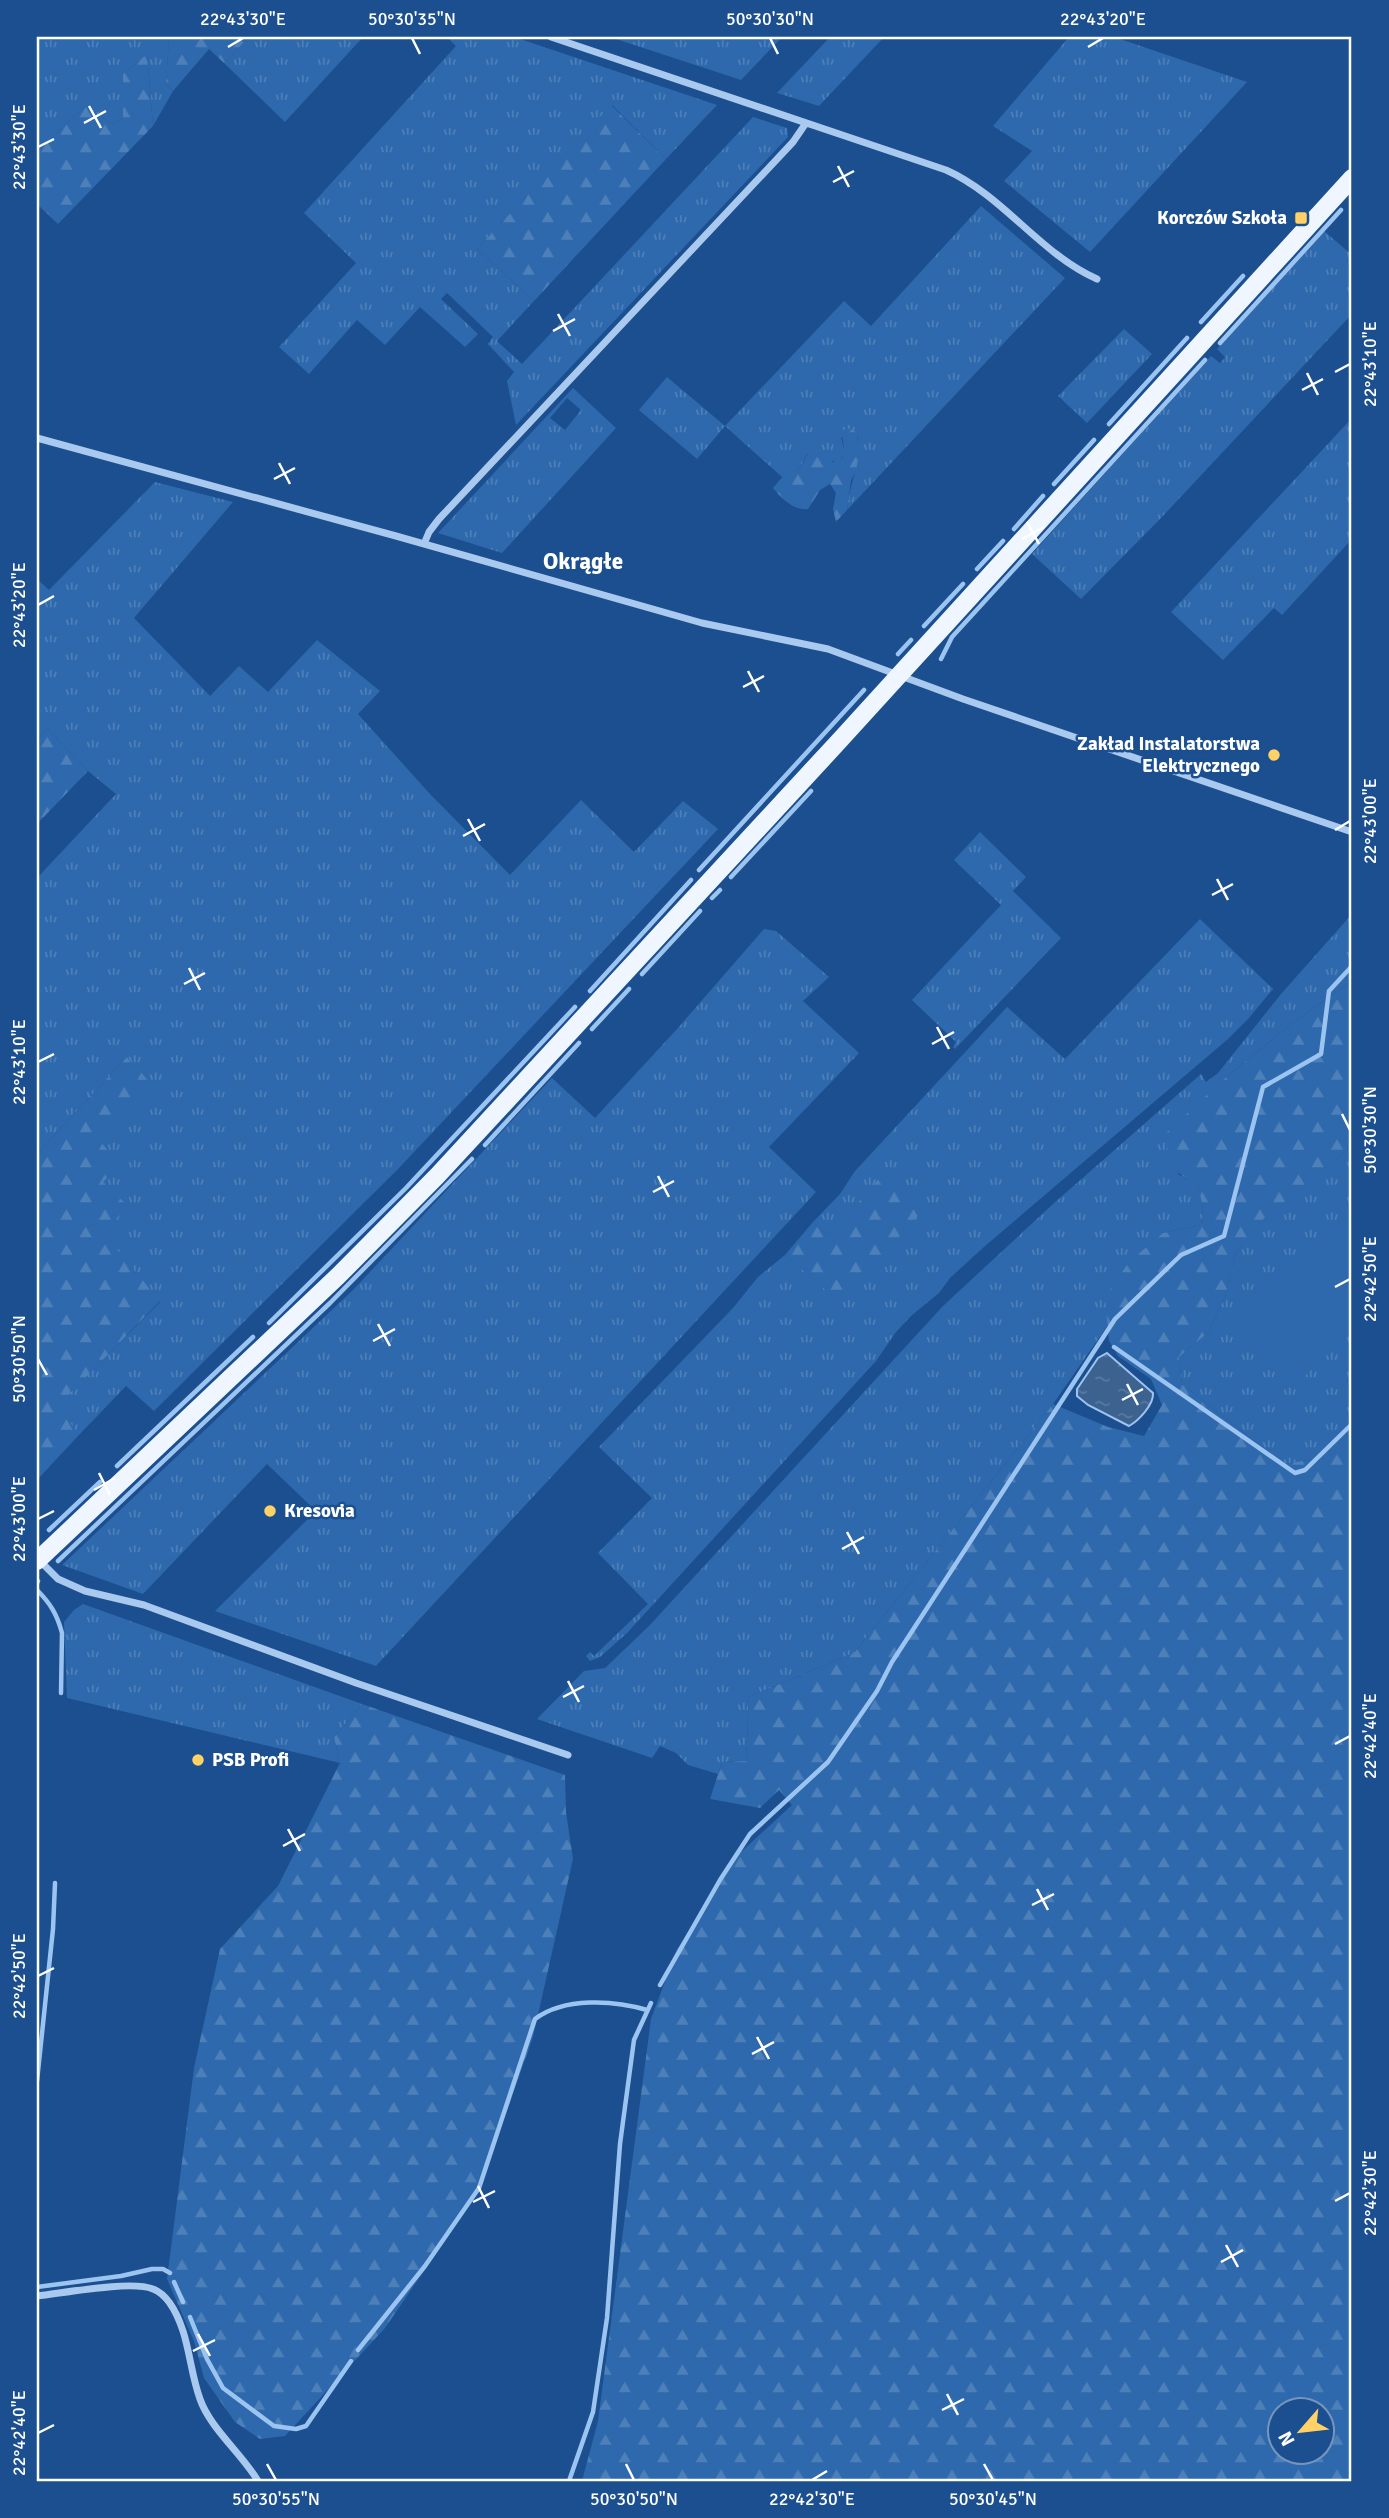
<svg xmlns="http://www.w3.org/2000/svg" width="1389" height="2518" viewBox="0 0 1389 2518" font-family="Signika,sans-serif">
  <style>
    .grass { fill: url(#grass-tufts); fill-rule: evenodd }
    .forest { fill: url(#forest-firs); fill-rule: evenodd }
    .pitch { fill: #2e69ad }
    .water { fill: url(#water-ripples); stroke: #9cc4f0; stroke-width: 2 }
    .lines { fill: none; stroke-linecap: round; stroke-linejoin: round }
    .stream { stroke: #9cc4f0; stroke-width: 4.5 }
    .minor { stroke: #a9c9ee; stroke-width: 7 }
    .primary { stroke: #f0f6ff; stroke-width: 18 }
    .ticks { fill: none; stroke: #fff; stroke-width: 2.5 }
    .poi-dot { fill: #ffd166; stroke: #1b4f8f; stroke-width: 2.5 }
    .labels { text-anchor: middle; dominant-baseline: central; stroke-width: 5; stroke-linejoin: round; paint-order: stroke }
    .poi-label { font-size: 19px; font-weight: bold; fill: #fff; stroke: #1b4f8f; text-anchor: end }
    .quarter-label { font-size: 23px; font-weight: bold; fill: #fff; stroke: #1b4f8f }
    .neatline { fill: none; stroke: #fff; stroke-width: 2.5 }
    .ticks-label { font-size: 18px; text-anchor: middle; fill: #fff }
  </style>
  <defs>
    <pattern id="grass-tufts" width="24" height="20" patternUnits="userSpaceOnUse" patternTransform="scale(1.75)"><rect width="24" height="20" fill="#2e69ad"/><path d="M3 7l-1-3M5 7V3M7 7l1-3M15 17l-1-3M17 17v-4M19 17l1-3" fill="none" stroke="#4d80b9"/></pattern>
    <pattern id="forest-firs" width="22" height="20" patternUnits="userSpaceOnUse" patternTransform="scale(1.75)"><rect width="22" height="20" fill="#2e69ad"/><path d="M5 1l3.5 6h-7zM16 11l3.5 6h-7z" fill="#4d80b9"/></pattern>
    <pattern id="water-ripples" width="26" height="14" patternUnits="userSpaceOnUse" patternTransform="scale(1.75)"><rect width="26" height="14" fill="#3c6290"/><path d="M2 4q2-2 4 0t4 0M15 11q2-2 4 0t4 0" fill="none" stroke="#597aa1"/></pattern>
  </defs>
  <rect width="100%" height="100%" fill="#1b4f8f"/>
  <!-- grass -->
  <path class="grass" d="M 37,37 L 169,37 L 166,84 L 173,91 L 153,126 L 147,54 L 123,74 L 123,119 L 112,124 L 85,106 L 37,152 Z
    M 249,37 L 363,37 L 285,122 L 224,63 Z
    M 447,37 L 514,37 L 717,105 L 666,159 L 612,105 L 477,249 L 534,301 L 497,341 L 522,364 L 753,117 L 787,128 L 788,137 L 516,425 L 507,381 L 514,372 L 488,344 L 493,337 L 447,293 L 441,299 L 478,334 L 465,347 L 420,307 L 385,345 L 357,320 L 309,374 L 279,347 L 356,263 L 304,213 L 456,46 Z
    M 610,37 L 782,37 L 741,80 Z
    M 830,37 L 884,37 L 819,106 L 777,93 Z
    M 1069,37 L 1114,37 L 1247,82 L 1090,252 L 1004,181 L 1032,151 L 993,126 Z
    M 981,206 L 1065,278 L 847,510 C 849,485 861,463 858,437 L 841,437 L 845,453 L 838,462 L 828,460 L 820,452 L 807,454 L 799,469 L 782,477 L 725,426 L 697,459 L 639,410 L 667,377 L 725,426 L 844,301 L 871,326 Z
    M 1324,231 L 1352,255 L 1352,314 L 1161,518 L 1081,599 L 1032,554 L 1211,356 L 1220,363 L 1225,357 L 1217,349 Z
    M 1124,329 L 1152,354 L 1087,423 L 1058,396 Z
    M 573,388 L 616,428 L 502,553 L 438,533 ZM 567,398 L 581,410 L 565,430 L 550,418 Z
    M 1352,418 L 1352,539 L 1282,615 L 1274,608 L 1223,660 L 1171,612 Z
    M 155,482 L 233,502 L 134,618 L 210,696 L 239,666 L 268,692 L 317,640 L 380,691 L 358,714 L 430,794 L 510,875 L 581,800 L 634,852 L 683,801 L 718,829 L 398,1169 L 154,1411 L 126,1386 L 78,1436 L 59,1404 L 160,1302 L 102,1233 L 101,1142 L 127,1057 L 37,1154 L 37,878 L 116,794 L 88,771 L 47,728 L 37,742 L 37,579 L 49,590 Z
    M 980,832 L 1026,877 L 1013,891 L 1061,938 L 955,1049 L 953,1047 L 956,1042 L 912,1000 L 1001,905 L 954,860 Z
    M 1352,914 L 1352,981 L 1290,1025 L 1223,1080 L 1178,1174 L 1198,1185 L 1203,1208 L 1201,1225 L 1163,1233 L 1106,1297 L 1108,1325 L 1053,1404 L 854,1653 L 749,1697 L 746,1761 L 722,1762 L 718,1774 L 688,1765 L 676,1753 L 660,1746 L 652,1758 L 537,1719 L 584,1671 L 605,1668 L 649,1626 L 943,1306 L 1053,1204 L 1201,1074 L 1206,1082 L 1218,1073 L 1281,994 Z
    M 1200,919 L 1273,989 L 1248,1019 L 1228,1039 L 985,1246 L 950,1278 L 939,1293 L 911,1316 L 896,1332 L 876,1361 L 627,1633 L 600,1657 L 590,1661 L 586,1656 L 590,1652 L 594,1656 L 648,1604 L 598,1553 L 652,1498 L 599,1447 L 733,1308 L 758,1277 L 785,1255 L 842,1303 L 829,1236 L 813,1222 L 840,1194 L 855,1171 L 1007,1007 L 1065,1059 Z
    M 764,929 L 776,931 L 829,977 L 803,1001 L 859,1053 L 769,1147 L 816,1192 L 376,1666 L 215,1611 L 316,1511 L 267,1464 L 143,1594 L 62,1565 L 353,1290 L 552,1078 L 595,1118 L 677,1029 Z
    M 1352,1123 L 1352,1427 L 1319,1458 L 1284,1464 L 1182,1384 L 1179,1357 L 1209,1332 L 1226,1293 L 1236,1253 L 1262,1219 L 1347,1150 Z
    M 83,1604 L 362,1704 L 334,1737 L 340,1763 L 67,1698 L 64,1622 L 74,1610 Z"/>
  <!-- forest -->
  <path class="forest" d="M 169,37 L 249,37 L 224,63 L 209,49 L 173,91 L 166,84 Z
    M 147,54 L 153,126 L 58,224 L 37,204 L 37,152 L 85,106 L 112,124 L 123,119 L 123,74 Z
    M 611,105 L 666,159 L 534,301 L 477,249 Z
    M 847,428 L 856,432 L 860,448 L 856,470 L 851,481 L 847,510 L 836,522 L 833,509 L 836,493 L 830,484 L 820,490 L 808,509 C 794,511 781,498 773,488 L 784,475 L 799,469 L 810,450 L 816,449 L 833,462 L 842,458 C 847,448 841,441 842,431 Z
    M 47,728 L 88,771 L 37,824 L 37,742 Z
    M 1352,981 L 1352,1123 L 1347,1150 L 1262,1220 L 1236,1253 L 1226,1293 L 1209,1332 L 1179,1357 L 1182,1384 L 1284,1464 L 1319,1458 L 1352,1427 L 1352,2481 L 582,2481 L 598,2421 L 651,2019 L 677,1949 L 741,1852 L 792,1805 L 779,1790 L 760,1808 L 710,1799 L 722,1762 L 746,1761 L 749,1697 L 854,1653 L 1053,1404 L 1108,1427 L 1144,1436 L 1162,1405 L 1151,1379 L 1118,1356 L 1109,1341 L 1105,1297 L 1129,1262 L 1163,1233 L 1201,1225 L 1203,1208 L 1198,1186 C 1170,1169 1168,1165 1166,1133 L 1223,1080 L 1290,1025 ZM 1280,2410 L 1322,2410 L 1322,2452 L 1280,2452 Z
    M 127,1057 L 153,1086 L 101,1142 L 119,1165 L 103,1182 L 128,1206 L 103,1233 L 160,1301 L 60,1404 L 78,1436 L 37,1480 L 37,1154 Z
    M 883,1174 L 923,1209 L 842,1304 L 785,1255 L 813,1222 L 829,1236 Z
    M 362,1704 L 565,1775 L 566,1812 L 573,1859 L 533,2037 L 478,2192 L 385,2328 L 285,2436 L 260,2439 L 235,2422 L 204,2378 L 194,2341 L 167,2279 L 194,2068 L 220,1949 L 278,1886 L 340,1763 L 334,1737 Z"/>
  <!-- pitch -->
  <path class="pitch" d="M 1352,1217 L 1352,1332 L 1297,1383 L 1240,1321 Z"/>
  <!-- water -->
  <path class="water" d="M 1107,1353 L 1153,1393 C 1154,1405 1138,1421 1129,1426 L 1088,1405 L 1077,1396 L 1077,1389 L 1098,1358 Z"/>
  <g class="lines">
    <!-- stream -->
    <path class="stream" d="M 1201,322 L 1243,276
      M 1220,343 L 1341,210
      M 1109,424 L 1187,338
      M 1054,484 L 1094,440
      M 1014,529 L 1043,496
      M 977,569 L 1003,541
      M 924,626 L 963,584
      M 898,654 L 911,640
      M 941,659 L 952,637 L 1205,360
      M 699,870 L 864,690
      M 731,877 L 811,791
      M 712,898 L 720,890
      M 642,974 L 700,911
      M 590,991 L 691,880
      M 592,1029 L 629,989
      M 485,1145 L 579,1043
      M 269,1323 L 406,1188 L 575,1007
      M 1114,1347 L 1295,1473 L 1305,1470 L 1352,1424
      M 117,1466 L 253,1337
      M 49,1530 L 100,1482
      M 58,1561 L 330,1303 L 472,1159
      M 37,1583 L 38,1581
      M 37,1590 C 50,1603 57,1614 62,1633 L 61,1693
      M 660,1985 L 720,1880 L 750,1834 L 828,1762 L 877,1691 L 892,1662 L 1115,1319 L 1181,1255 L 1224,1236 L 1263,1087 L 1321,1054 L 1329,991 L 1352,966
      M 37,2081 L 53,1929 L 55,1883
      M 174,2282 L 183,2302
      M 37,2287 L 121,2276 L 152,2269 L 163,2269 L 170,2273
      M 190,2317 L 207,2359 L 223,2388 L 274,2426 L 296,2429 L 306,2426 L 351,2361
      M 358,2350 L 425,2266 L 479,2188 L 535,2019 C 564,1997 614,2000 647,2010
      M 569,2481 L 593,2412 L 607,2318 L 620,2144 L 634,2040 L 651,2003"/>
    <!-- minor -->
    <path class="minor" d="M 551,37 L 946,170 C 1004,196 1039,253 1097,279
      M 37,438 L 396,536 L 702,623 L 828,649 L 963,699 L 1352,832
      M 424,544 L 429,532 L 439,519 L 793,142 L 806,123
      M 40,1561 L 58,1579 L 85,1591 L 144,1605 L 356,1683 L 568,1755
      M 37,2296 C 64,2293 131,2280 153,2289 C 169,2295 178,2316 183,2331 C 190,2353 192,2377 200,2399 C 210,2428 242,2454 258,2481"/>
    <!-- primary -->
    <path class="primary" d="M 37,1561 L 338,1276 L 437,1176 L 840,740 L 1352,178"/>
  </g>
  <!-- ticks -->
  <path class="ticks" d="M 412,38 L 420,54M 770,38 L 778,54M 228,47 L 243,38M 1088,47 L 1103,38M 89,106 L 101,128M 84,123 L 106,111M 38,147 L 54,139M 838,166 L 849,187M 833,182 L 854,171M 558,314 L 570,336M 553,331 L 575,319M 1335,372 L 1350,364M 1307,373 L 1318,395M 1302,390 L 1323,379M 279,463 L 290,484M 274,479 L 295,468M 1027,522 L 1039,544M 1022,539 L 1044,527M 38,605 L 54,596M 748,671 L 759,692M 743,687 L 764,676M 468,819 L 480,841M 1335,830 L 1350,821M 463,836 L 485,824M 1217,879 L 1228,900M 1212,895 L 1233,884M 189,968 L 200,990M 184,984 L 205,973M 937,1027 L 949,1049M 932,1044 L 954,1032M 38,1062 L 54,1054M 1342,1114 L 1350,1130M 658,1176 L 669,1197M 653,1192 L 674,1181M 1335,1287 L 1350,1279M 378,1324 L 390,1346M 373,1341 L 395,1329M 38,1359 L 47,1375M 1127,1384 L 1138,1405M 1122,1400 L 1143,1389M 99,1473 L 110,1495M 94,1490 L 115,1478M 38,1519 L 54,1511M 847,1532 L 859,1554M 842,1549 L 864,1537M 568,1681 L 579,1702M 563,1697 L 584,1686M 1335,1744 L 1350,1736M 288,1829 L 300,1851M 283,1846 L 305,1834M 1037,1889 L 1048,1910M 1032,1905 L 1054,1894M 38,1976 L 54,1968M 757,2037 L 769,2059M 752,2054 L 774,2042M 478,2186 L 489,2208M 1335,2201 L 1350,2193M 473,2202 L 495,2191M 1226,2245 L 1238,2267M 1221,2262 L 1243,2250M 198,2334 L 210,2356M 193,2351 L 215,2340M 947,2394 L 958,2415M 942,2410 L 964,2399M 38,2433 L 54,2425M 267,2464 L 276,2480M 626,2464 L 634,2480M 984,2464 L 993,2480M 812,2480 L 827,2471"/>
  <!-- markers -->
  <g class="poi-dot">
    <rect x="1294" y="211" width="14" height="14" rx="3.5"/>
    <circle cx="1274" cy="755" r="7"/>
    <circle cx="270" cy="1511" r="7"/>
    <circle cx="198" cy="1760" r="7"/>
  </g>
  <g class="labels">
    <!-- poi labels -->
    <g class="poi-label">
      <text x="1287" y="218">Korczów Szkoła</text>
      <text x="1260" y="744">Zakład Instalatorstwa<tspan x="1260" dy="22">Elektrycznego</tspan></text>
      <text x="284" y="1511" text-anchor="start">Kresovia</text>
      <text x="212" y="1760" text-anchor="start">PSB Profi</text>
    </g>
    <!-- quarter labels -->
    <g class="quarter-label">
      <text x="583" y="561">Okrągłe</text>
    </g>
  </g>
  <!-- border -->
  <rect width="1389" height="2518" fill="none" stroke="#1b4f8f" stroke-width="77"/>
  <!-- north arrow -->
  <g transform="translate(1301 2431) rotate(242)"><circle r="33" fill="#1b4f8f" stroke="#7695bc" stroke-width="2"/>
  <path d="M0-5L12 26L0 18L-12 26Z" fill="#ffd166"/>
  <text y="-10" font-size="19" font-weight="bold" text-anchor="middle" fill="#ffffff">N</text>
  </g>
  <rect x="38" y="38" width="1312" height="2442" class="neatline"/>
  <g class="ticks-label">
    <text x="243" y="25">22°43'30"E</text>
    <text x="412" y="25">50°30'35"N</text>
    <text x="770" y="25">50°30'30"N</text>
    <text x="1103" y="25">22°43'20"E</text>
    <text transform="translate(19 147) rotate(-90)" y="6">22°43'30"E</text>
    <text transform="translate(1370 364) rotate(-90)" y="6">22°43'10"E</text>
    <text transform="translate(19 605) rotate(-90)" y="6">22°43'20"E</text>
    <text transform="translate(1370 821) rotate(-90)" y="6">22°43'00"E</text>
    <text transform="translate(19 1062) rotate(-90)" y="6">22°43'10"E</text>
    <text transform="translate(1370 1130) rotate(-90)" y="6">50°30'30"N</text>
    <text transform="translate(1370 1279) rotate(-90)" y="6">22°42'50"E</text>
    <text transform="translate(19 1359) rotate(-90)" y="6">50°30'50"N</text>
    <text transform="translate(19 1519) rotate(-90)" y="6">22°43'00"E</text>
    <text transform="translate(1370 1736) rotate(-90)" y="6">22°42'40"E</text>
    <text transform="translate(19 1976) rotate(-90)" y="6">22°42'50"E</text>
    <text transform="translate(1370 2193) rotate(-90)" y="6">22°42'30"E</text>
    <text transform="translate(19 2433) rotate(-90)" y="6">22°42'40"E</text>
    <text x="276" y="2505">50°30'55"N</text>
    <text x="634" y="2505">50°30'50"N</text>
    <text x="812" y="2505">22°42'30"E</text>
    <text x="993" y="2505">50°30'45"N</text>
  </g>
</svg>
